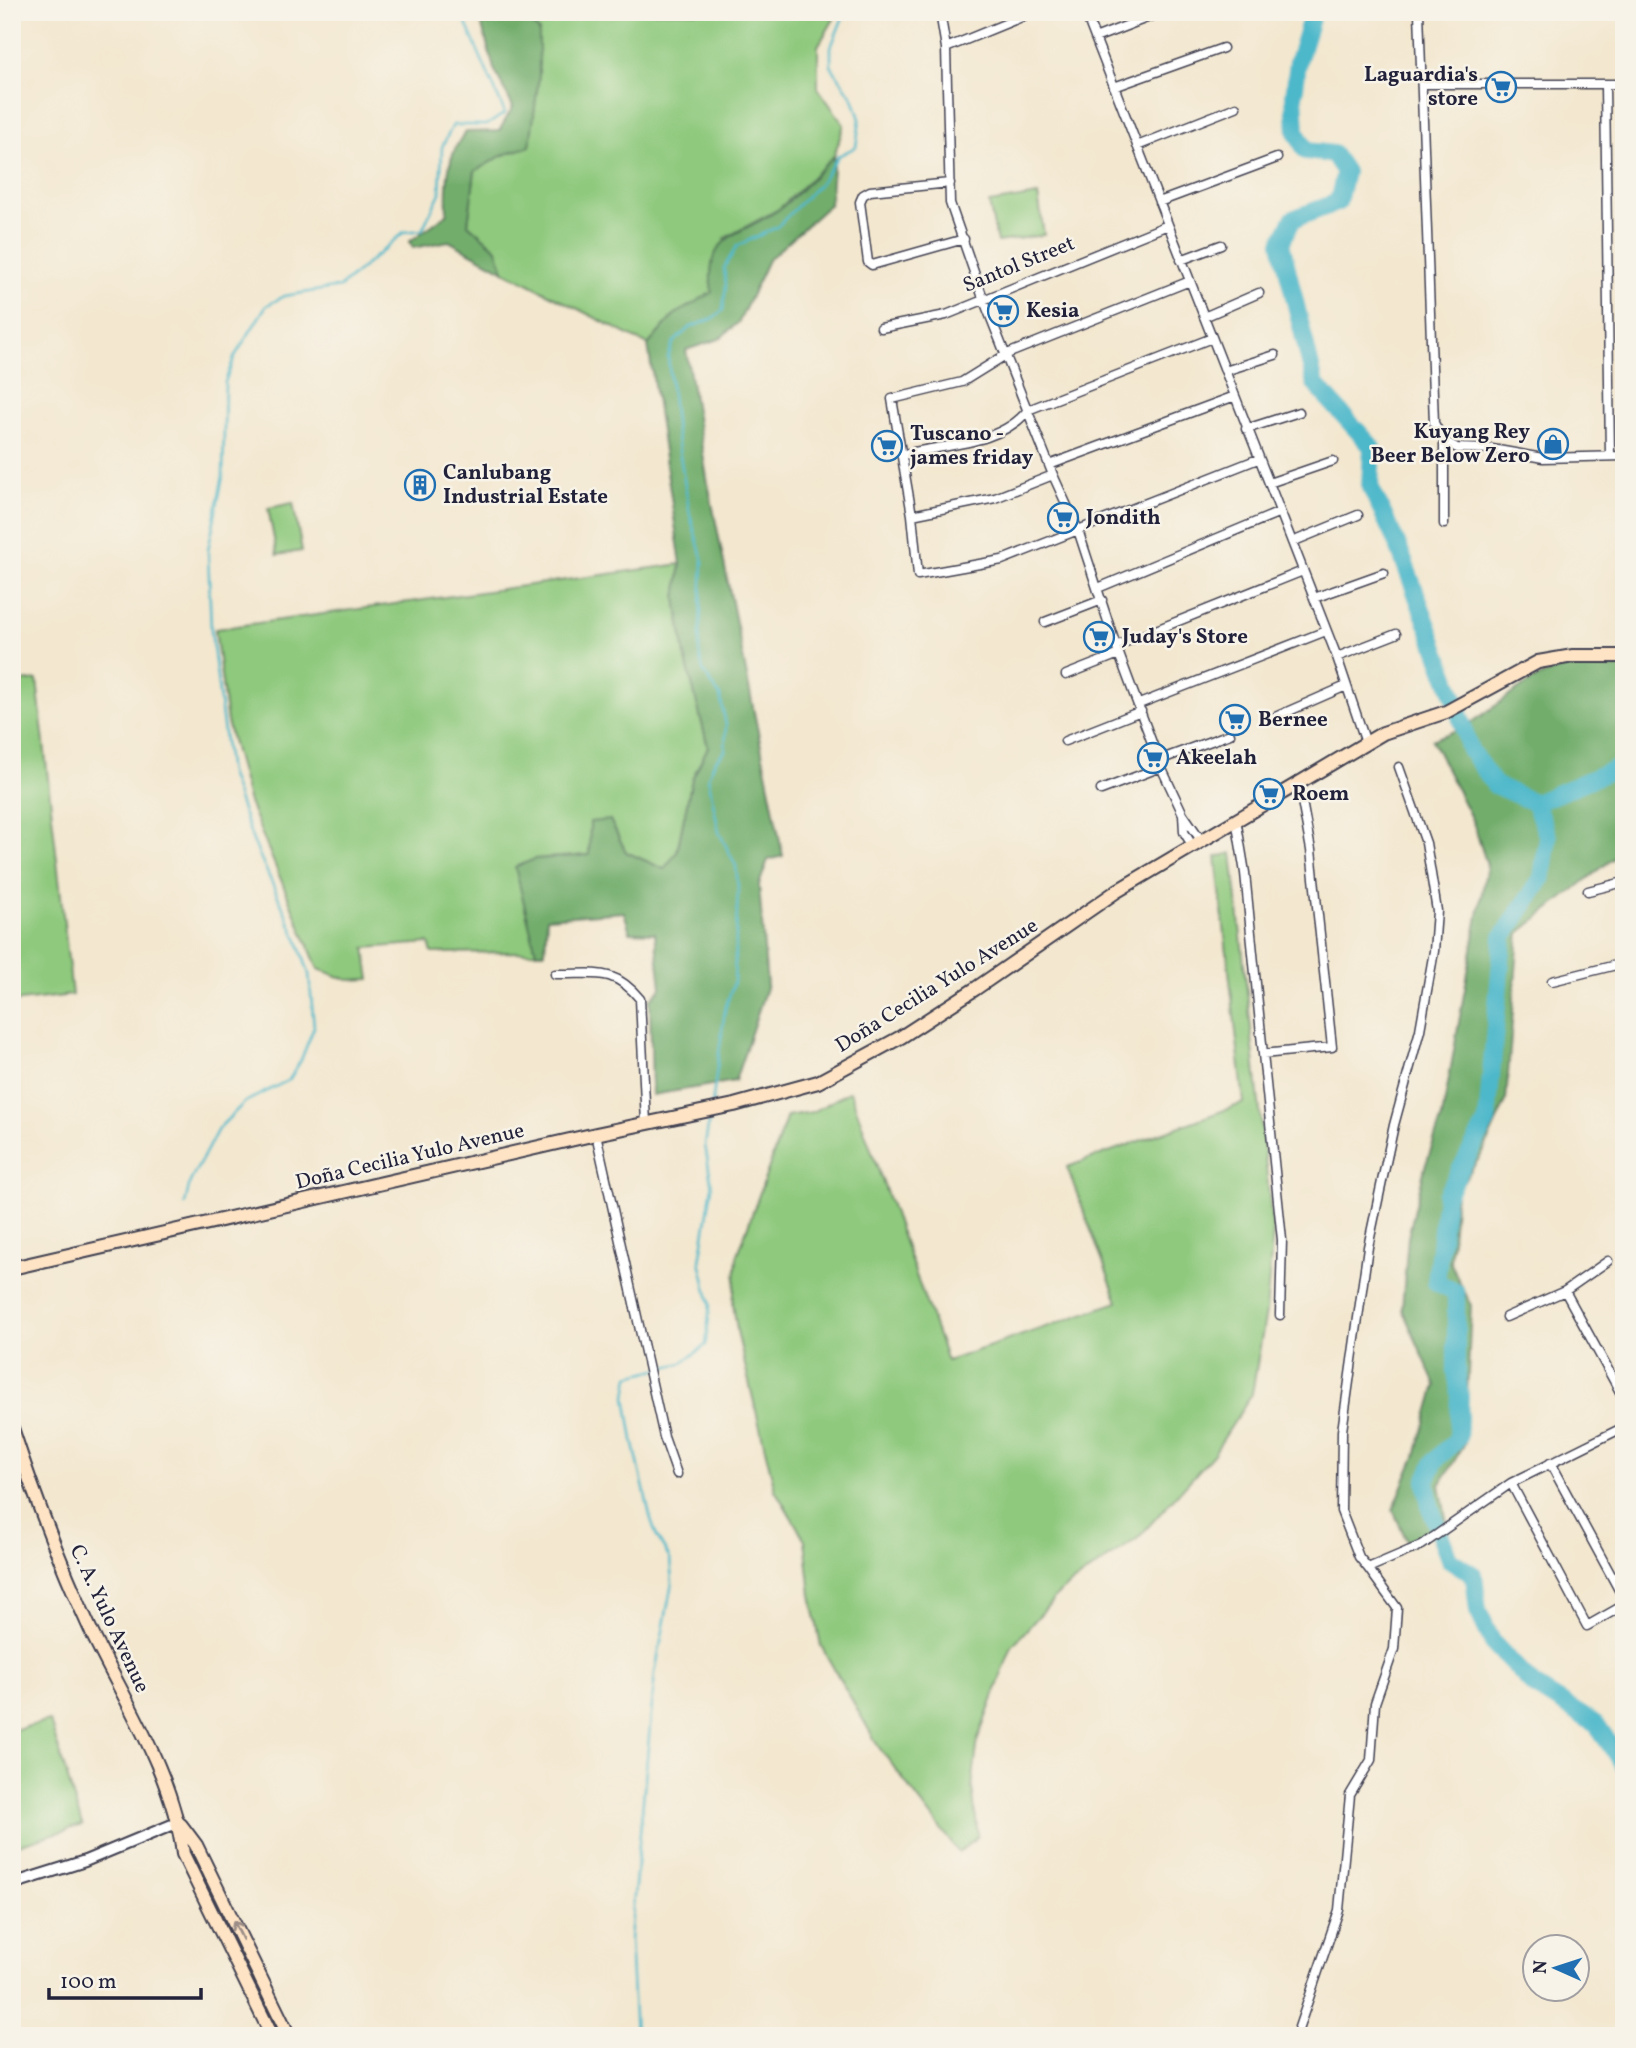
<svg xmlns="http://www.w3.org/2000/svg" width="1636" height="2048" viewBox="0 0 1636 2048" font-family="Vollkorn,serif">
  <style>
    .green { fill: #8ec97d; stroke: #58765c; stroke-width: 2 }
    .forest { fill: #72ad6c; stroke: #4a6854; stroke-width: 2 }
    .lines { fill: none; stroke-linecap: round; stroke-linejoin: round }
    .stream { stroke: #4db8ca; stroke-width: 2.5 }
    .river { stroke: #4db8ca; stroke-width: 18 }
    .minor-casing { stroke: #414051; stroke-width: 11 }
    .tertiary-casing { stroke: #414051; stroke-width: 14 }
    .secondary-casing { stroke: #414051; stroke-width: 16 }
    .minor { stroke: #fff; stroke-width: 8 }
    .tertiary { stroke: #fff; stroke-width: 10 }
    .secondary { stroke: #fee4c5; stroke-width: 12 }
    .oneway { stroke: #9b8d87 }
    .labels { text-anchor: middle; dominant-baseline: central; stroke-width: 5; stroke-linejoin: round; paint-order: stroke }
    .poi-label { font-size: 21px; font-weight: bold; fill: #22223b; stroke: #f7f3e8; text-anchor: start }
    .street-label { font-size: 21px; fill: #22223b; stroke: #f7f3e8 }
  </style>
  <rect width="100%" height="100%" fill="#f7f3e8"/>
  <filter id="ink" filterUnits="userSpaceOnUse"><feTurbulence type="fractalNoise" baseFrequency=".0143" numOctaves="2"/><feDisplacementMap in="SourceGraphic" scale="14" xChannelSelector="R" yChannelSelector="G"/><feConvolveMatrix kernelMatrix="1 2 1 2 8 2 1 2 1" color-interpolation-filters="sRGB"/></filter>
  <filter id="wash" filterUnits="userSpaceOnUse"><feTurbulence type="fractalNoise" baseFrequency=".00686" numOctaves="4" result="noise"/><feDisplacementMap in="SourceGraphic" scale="28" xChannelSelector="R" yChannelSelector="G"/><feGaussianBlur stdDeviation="1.57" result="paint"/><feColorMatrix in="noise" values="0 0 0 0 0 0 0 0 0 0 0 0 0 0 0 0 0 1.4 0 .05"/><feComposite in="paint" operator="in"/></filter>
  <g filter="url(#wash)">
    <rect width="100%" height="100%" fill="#f3e7cf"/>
    <!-- green -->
    <path class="green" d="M 518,12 L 834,12 L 834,19 L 818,46 L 818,88 L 844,125 L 834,156 L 779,209 L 725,238 L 713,292 L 674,315 L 648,345 L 504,271 L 497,249 L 468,224 L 475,171 L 503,155 L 530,146 L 539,31 Z
      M 1038,195 L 1044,235 L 997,242 L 989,203 Z
      M 293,503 L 302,551 L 277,555 L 268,508 Z
      M 681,564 L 676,598 L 685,656 L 708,747 L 692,779 L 677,852 L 664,869 L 626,852 L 610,820 L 589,855 L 535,859 L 516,867 L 536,952 L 432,953 L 429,943 L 365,948 L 370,979 L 348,980 L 318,969 L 249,803 L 227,722 L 215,629 Z
      M 37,680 L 72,995 L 12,1002 L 12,683 Z
      M 1232,853 L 1273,1232 L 1266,1312 L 1252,1394 L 1213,1455 L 1138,1538 L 1061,1591 L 1012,1646 L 978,1739 L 972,1787 L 978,1836 L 959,1853 L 878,1746 L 821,1646 L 811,1595 L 805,1540 L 775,1490 L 738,1336 L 733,1304 L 737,1257 L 787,1116 L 813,1112 L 850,1091 L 947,1361 L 1118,1302 L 1067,1167 L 1244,1103 L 1216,857 Z
      M 50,1721 L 82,1825 L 12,1847 L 12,1730 Z"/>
    <!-- forest -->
    <path class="forest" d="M 478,12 L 518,12 L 539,31 L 539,76 L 530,146 L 503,155 L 475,171 L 468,224 L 497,249 L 504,271 L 449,241 L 413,248 L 409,242 L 447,214 C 446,185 446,154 466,132 L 499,131 L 513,107 L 494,69 Z
      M 834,156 L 830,204 L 768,260 L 739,322 L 719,339 L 686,350 L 707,478 L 783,856 L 768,860 L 759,885 L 767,985 L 735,1081 L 652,1095 L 650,1000 L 661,988 L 655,933 L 630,932 L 624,912 L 547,918 L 545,952 L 536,952 L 515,867 L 535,859 L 589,855 L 590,822 L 610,820 L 626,852 L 664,869 L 677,852 L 692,779 L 708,747 L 685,656 L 676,598 L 681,564 L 648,345 L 674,315 L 712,292 C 703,232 744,235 779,209 C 799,194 816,173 834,156 Z
      M 1570,667 L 1624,668 L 1624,850 L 1519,933 L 1506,1101 L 1482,1154 L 1456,1192 L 1450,1262 L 1471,1305 L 1465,1443 L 1440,1485 L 1447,1523 L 1409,1546 L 1393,1510 L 1417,1452 L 1436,1385 L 1402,1309 L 1408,1237 L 1425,1167 L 1442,1117 L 1487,865 L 1473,822 L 1432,740 C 1444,735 1456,731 1467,725 C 1500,706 1531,672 1570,667 Z"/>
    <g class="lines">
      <!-- stream -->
      <path class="stream" d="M 712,1105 L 725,1009 L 734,982 L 738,888 L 736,866 L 719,832 L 708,777 L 715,761 L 725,751 L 726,725 L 720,696 L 703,671 L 699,652 L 703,561 L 690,515 L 676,432 L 668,357 L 673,343 L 689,328 L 714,318 L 723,310 L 726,285 L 724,268 L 737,246 L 777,227 L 821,182 L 838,156 L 856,147 L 860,119 L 853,98 L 831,66 L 831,47 L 845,12
        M 185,1204 L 190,1182 L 218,1129 L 245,1102 L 289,1080 L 301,1060 L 314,1027 L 309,974 L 298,941 L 253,841 L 229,773 L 211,630 L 208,550 L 223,476 L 225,382 L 235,356 L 266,306 L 284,296 L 340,287 L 404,232 L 422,230 L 440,193 L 442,147 L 453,125 L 487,125 L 505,113 L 461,12
        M 635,2036 L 630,1939 L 655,1673 L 672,1583 L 670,1559 L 657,1537 L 650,1516 L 633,1440 L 626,1397 L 629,1376 L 682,1363 L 706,1345 L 710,1304 L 700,1261 L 712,1187 L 705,1145 L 710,1115"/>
      <!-- river -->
      <path class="river" d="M 1313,12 L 1298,61 L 1294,96 L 1296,132 L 1306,151 L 1333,154 L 1345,172 L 1338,202 L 1293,219 L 1281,243 L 1315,384 L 1372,447 L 1370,486 L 1399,548 L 1454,696 L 1470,750 L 1495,785 L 1535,803 L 1624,765
        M 1535,803 L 1548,837 L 1542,878 L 1503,937 L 1487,1121 L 1446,1196 L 1436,1282 L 1456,1292 L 1456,1371 L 1460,1396 L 1458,1438 L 1435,1461 L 1426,1481 L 1430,1506 L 1449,1559 L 1474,1575 L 1478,1611 L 1493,1643 L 1534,1686 L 1597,1725 L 1624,1766"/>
    </g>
  </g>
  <g filter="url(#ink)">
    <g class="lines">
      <!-- minor casing -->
      <g class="minor-casing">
        <path id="minor" d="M 940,12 L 946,48 L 950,203 L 983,298 L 1053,475 L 1078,530 L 1116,646 L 1161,767 L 1183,814 L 1201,840
          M 1085,12 L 1337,657 L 1366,743
          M 1419,12 L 1434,423 L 1444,441 L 1444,524
          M 1095,38 L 1162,12
          M 946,48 L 1034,12
          M 1423,84 L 1624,84
          M 1605,85 L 1610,456
          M 1114,87 L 1223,48
          M 1137,146 L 1236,107
          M 950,183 L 870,191 L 863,195 L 860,202 L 868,262 L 872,265 L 964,239
          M 1159,202 L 1277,158
          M 1181,260 L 1221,245
          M 1204,317 L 1259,293
          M 881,328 L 946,315 L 1168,225
          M 1225,371 L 1275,355
          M 1246,429 L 1299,412
          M 1444,441 L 1457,448 L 1492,449 L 1543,458 L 1624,456
          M 901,455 C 942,444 1000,446 1028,410 L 1212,338
          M 1049,465 L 1235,396
          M 1053,475 L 995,498 L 912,515 L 918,575 L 1002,560 L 1258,459
          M 1269,483 L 1333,461
          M 912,515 L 892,399 L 962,382 L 1007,354 L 1190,281
          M 1292,542 L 1358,515
          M 1098,588 L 1280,512
          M 1314,598 L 1384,573
          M 1045,622 L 1102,600
          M 1116,646 L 1303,571
          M 1337,657 L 1396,634
          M 1066,675 L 1119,654
          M 1139,704 L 1326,631
          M 1273,718 L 1346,686
          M 1065,741 L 1141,711
          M 1159,760 L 1230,734
          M 1399,767 L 1426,843 L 1437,911 L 1434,951 L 1420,1030 L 1394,1125 L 1368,1247 L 1342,1431 L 1341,1511 L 1359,1557 L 1368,1568 L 1422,1545 L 1511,1483 L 1624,1427
          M 1101,790 L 1161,767
          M 1183,814 L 1184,832 L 1192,845
          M 1236,819 L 1245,873 L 1263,1054 L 1332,1047 L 1311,850 L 1299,785
          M 1588,891 L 1624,882
          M 555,974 C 594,975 613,966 640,999 L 646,1123
          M 1552,981 L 1624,963
          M 1263,1054 L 1282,1240 L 1280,1315
          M 596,1134 L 664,1437 L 677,1474
          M 1565,1291 L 1624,1399
          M 1506,1317 L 1565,1291 L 1608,1261
          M 1550,1463 L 1624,1599
          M 1511,1483 L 1587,1626 L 1624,1605
          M 1296,2036 L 1339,1910 L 1350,1795 L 1371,1760 L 1375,1703 L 1394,1649 L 1397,1608 L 1368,1568"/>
      </g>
      <!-- tertiary casing -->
      <g class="tertiary-casing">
        <path id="tertiary" d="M 12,1884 L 85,1861 L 179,1822"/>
      </g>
      <!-- secondary casing -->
      <g class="secondary-casing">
        <path id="secondary" d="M 12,1268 L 596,1134 L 734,1105 L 818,1082 L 901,1037 L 975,989 L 1117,891 L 1383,733 L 1446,712 L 1538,662 L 1573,656 L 1624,656
          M 12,1428 C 35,1498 61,1566 92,1633 C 126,1704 173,1774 183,1854 L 272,2036
          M 181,1825 L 196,1845 L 289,2036"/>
      </g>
      <!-- minor -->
      <use href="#minor" class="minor"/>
      <!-- tertiary -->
      <use href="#tertiary" class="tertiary"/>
      <!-- secondary -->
      <use href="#secondary" class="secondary"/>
    </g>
    <!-- one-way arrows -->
    <defs><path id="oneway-shaft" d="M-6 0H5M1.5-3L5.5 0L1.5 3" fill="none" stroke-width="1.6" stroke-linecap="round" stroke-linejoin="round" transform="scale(1.75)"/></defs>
    <use class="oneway" href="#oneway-shaft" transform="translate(238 1930) rotate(-116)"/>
  </g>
  <!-- icons -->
  <defs>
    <g id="supermarket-ring" transform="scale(1.575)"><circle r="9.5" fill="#f7f3e8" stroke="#1f6fb2" stroke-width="1.5"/><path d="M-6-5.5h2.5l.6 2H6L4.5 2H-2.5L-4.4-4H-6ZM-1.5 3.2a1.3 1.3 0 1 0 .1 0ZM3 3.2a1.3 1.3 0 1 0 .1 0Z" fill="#1f6fb2"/></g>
    <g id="shop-ring" transform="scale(1.575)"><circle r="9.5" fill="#f7f3e8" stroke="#1f6fb2" stroke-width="1.5"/><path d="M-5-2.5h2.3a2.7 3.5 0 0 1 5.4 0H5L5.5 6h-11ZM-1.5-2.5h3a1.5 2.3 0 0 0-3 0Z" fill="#1f6fb2"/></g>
    <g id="building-ring" transform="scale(1.575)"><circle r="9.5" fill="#f7f3e8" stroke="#1f6fb2" stroke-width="1.5"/><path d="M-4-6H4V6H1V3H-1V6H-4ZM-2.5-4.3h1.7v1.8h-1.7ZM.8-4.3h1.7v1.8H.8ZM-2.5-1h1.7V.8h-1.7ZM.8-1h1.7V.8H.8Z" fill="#1f6fb2"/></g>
  </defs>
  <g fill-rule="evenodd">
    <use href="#supermarket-ring" x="1501" y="87"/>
    <use href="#supermarket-ring" x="1003" y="311"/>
    <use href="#shop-ring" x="1553" y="444"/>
    <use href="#supermarket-ring" x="887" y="446"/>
    <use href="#building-ring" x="420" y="485"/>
    <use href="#supermarket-ring" x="1063" y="518"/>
    <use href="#supermarket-ring" x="1099" y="637"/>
    <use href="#supermarket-ring" x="1235" y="720"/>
    <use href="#supermarket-ring" x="1153" y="758"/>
    <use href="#supermarket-ring" x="1269" y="794"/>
  </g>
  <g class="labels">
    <!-- poi labels -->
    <g class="poi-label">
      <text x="1478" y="75" text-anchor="end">Laguardia's<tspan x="1478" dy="24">store</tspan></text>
      <text x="1026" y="311">Kesia</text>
      <text x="1530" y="432" text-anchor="end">Kuyang Rey<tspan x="1530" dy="24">Beer Below Zero</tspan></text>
      <text x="910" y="434">Tuscano -<tspan x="910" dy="24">james friday</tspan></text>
      <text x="443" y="473">Canlubang<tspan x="443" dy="24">Industrial Estate</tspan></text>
      <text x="1086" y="518">Jondith</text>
      <text x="1122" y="637">Juday's Store</text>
      <text x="1258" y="720">Bernee</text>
      <text x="1176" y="758">Akeelah</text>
      <text x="1292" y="794">Roem</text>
    </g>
    <!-- street labels -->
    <g class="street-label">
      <text transform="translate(1019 265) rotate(-22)">Santol Street</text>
      <text transform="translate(937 986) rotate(-32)">Doña Cecilia Yulo Avenue</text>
      <text transform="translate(410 1157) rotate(-13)">Doña Cecilia Yulo Avenue</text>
      <text transform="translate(109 1619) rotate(65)">C. A. Yulo Avenue</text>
    </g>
  </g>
  <!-- margin -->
  <rect width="1636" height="2048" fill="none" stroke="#f7f3e8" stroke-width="42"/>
  <!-- north arrow -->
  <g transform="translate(1556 1968) rotate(273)"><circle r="33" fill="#f7f3e8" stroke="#a29fa3" stroke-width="2"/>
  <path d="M0-5L12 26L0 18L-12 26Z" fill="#1f6fb2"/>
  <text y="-10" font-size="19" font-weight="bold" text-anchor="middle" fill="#22223b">N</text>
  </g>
  <!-- scale -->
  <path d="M49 1988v10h152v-10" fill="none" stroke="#22223b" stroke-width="3.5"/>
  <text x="60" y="1988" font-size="21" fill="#22223b" stroke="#f7f3e8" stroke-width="5" paint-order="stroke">100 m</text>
</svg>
